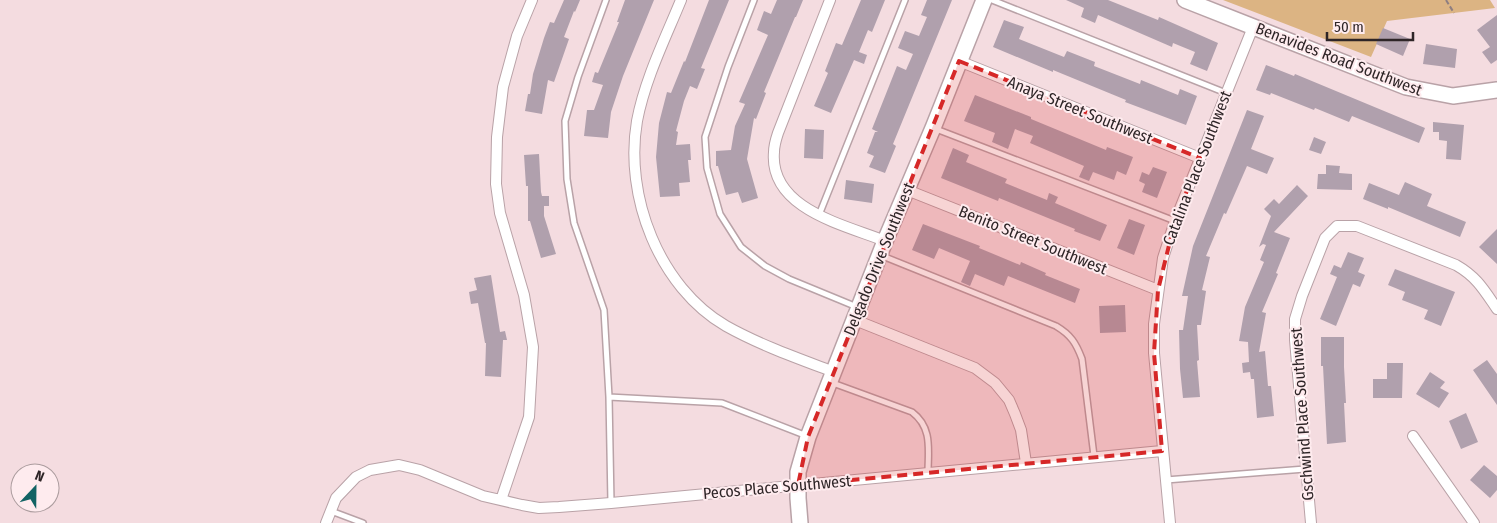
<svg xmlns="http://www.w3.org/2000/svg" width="1497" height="523" viewBox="0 0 1497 523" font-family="'Fira Sans Condensed',sans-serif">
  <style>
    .green { fill: #dcb483 }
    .building { fill: #b0a0ad }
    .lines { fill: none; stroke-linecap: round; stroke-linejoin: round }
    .lane-casing { stroke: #b9a2a7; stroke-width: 8 }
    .street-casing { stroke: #b9a2a7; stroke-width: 12 }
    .secondary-casing { stroke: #b9a2a7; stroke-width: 18 }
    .path { stroke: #8e7e81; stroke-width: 2; stroke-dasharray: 5 2.5; stroke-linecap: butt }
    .lane { stroke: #fff; stroke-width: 5 }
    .street { stroke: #fff; stroke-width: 10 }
    .secondary { stroke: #fff; stroke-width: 15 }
    .marked { fill: #d62828; fill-opacity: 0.2; stroke: #d62828; stroke-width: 4; stroke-dasharray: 10 6; stroke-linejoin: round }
    .labels { text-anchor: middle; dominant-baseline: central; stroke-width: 4; stroke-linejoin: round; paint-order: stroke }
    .street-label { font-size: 16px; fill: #2e2527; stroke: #feebee }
  </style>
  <rect width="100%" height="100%" fill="#f4dce0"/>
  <!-- green -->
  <path class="green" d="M 1223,0 L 1490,0 L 1495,8 L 1387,21 L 1371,57 Z"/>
  <!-- building -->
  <path class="building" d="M 564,0 L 580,0 L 575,12 L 574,11 L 564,37 L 569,39 L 554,82 L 548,80 L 542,114 L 525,111 L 528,94 L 530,94 L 533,74 L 544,38 L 550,22 L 554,23 Z
    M 625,0 L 654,0 L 623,76 L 611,112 L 608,138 L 584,136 L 587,110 L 594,110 L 603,85 L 592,82 L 595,72 L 598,73 L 619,22 L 617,22 Z
    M 709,0 L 729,0 L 701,68 L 705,69 L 697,89 L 690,86 L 684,101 L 676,131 L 678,132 L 676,145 L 690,144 L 691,160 L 688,160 L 690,182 L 679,183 L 680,196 L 660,197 L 656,157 L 659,123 L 667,92 L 671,93 L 684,61 L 685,62 Z
    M 777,0 L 803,0 L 796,17 L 795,17 L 764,92 L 766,93 L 756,119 L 754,118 L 747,159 L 758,198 L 742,203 L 738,192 L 726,195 L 718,166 L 716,166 L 716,151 L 731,150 L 735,126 L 745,104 L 739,102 L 768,35 L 757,30 L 764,11 L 771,14 Z
    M 861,0 L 885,0 L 872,32 L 868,30 L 859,52 L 867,55 L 864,64 L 854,60 L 831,113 L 814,106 L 828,73 L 825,71 L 836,43 L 842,45 Z
    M 927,0 L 952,0 L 893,144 L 896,146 L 885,173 L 869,167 L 874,156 L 867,153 L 875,132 L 878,132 L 872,129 L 897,66 L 906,70 L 913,54 L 898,48 L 905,31 L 919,36 L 927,17 L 921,15 Z
    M 1066,0 L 1108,0 L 1158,20 L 1159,17 L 1218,43 L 1207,71 L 1190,64 L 1195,52 L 1173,43 L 1172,47 L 1098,15 L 1095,23 L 1081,17 L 1084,8 Z
    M 1497,15 L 1497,60 L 1491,64 L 1482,52 L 1490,47 L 1477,30 Z
    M 1004,20 L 1024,27 L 1019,39 L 1064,57 L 1067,51 L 1095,62 L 1094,66 L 1140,84 L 1141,80 L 1178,95 L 1180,89 L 1197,96 L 1186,125 L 1125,102 L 1126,100 L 1053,70 L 1053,72 L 993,47 Z
    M 1383,28 L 1410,39 L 1403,56 L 1376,44 Z
    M 1426,44 L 1457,49 L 1455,68 L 1423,64 Z
    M 1266,65 L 1294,76 L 1295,74 L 1425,128 L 1419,143 L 1352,116 L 1349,122 L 1315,108 L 1314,110 L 1271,93 L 1270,95 L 1256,90 Z
    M 975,95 L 1031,117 L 1031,119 L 1106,150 L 1107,147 L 1133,157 L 1126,175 L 1117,171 L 1114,180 L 1093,172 L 1089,181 L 1079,177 L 1084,166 L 1030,143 L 1033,136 L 1015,129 L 1008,149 L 992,142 L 995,133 L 964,121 Z
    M 1247,110 L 1264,116 L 1251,149 L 1274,158 L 1267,174 L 1247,166 L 1226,214 L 1224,213 L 1206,256 L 1210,257 L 1202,290 L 1206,291 L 1201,325 L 1197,325 L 1199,360 L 1197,361 L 1200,397 L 1183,398 L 1180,369 L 1179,330 L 1183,330 L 1188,296 L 1182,296 L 1193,246 Z
    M 1433,122 L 1464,125 L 1461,160 L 1446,159 L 1447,141 L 1439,140 L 1439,132 L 1433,132 Z
    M 805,129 L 824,130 L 823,159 L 804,158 Z
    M 1314,137 L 1326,142 L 1321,154 L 1309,150 Z
    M 953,148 L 969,155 L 966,162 L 1007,179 L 1005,183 L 1047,200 L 1049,193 L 1058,197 L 1055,203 L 1107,225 L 1100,241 L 1074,231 L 1075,229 L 999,198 L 998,201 L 941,178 Z
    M 539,154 L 541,192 L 542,196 L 549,196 L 549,206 L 544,206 L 544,216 L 556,254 L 541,258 L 530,221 L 528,221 L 528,186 L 526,186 L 524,155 Z
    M 1326,165 L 1340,166 L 1339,173 L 1352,174 L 1352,190 L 1317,189 L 1318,174 L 1326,174 Z
    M 1153,167 L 1167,172 L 1157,198 L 1142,192 L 1145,184 L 1139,181 L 1142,172 L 1149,175 Z
    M 846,180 L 874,184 L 872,203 L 844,199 Z
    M 1405,182 L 1432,194 L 1427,206 L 1466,222 L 1460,237 L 1388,207 L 1388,209 L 1363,199 L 1369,183 L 1399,195 Z
    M 1297,185 L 1308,196 L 1274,232 L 1290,238 L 1276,273 L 1278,274 L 1262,312 L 1266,313 L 1259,352 L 1265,351 L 1268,386 L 1271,386 L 1274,416 L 1257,418 L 1254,379 L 1251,379 L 1250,372 L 1243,373 L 1242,363 L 1249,362 L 1248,342 L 1239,341 L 1245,307 L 1264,262 L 1260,260 L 1266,245 L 1263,244 L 1259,247 L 1271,216 L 1264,209 L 1274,199 L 1279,204 Z
    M 1129,219 L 1145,225 L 1134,255 L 1117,248 Z
    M 923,224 L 980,246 L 979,248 L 1020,265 L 1021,262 L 1046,273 L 1045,275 L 1080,289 L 1075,303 L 1008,276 L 1004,286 L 975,274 L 970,286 L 961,282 L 970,261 L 939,248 L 934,259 L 912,250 Z
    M 1497,229 L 1497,264 L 1479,247 Z
    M 1348,252 L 1364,258 L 1358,272 L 1365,275 L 1360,287 L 1353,284 L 1336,326 L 1320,319 L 1337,277 L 1330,274 L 1334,265 L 1341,268 Z
    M 1395,269 L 1455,292 L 1441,326 L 1424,319 L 1428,310 L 1402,300 L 1405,292 L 1388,285 Z
    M 491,275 L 500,332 L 505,331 L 507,340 L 503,340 L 501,377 L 485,376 L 486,343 L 485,343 L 478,303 L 471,304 L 469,292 L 477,290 L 474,278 Z
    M 1125,305 L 1126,332 L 1100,333 L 1099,306 Z
    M 1321,337 L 1344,337 L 1344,367 L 1346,403 L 1344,403 L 1346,442 L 1327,444 L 1323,366 L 1321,366 Z
    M 1487,360 L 1497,374 L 1497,405 L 1473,370 Z
    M 1387,363 L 1403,363 L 1402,398 L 1373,398 L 1373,379 L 1387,379 Z
    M 1430,372 L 1445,382 L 1440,388 L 1449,393 L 1439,408 L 1416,394 Z
    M 1466,413 L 1478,442 L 1461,449 L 1449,421 Z
    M 1484,465 L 1497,476 L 1497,490 L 1490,498 L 1470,480 Z"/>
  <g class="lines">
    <!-- lane casing -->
    <g class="lane-casing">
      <path id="lane" d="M 606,0 L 578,77 L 565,121 L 567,179 L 574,223 L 604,310 L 609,397 L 611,503
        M 754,0 L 728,67 L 705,137 L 707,168 L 720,214 L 741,247 L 765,266 L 789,279 L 857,307
        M 992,0 L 1226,93
        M 936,129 L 1175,221
        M 819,215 L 905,0
        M 880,255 L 1056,326 C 1071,335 1076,343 1082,359 L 1094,456
        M 830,382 L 912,412 C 933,428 928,450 928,473
        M 609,397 L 722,403 L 807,436
        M 1166,480 L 1305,469
        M 331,511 L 363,523"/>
    </g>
    <!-- street casing -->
    <g class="street-casing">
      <path id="street" d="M 681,0 C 665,39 645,79 637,121 C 624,196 659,287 726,326 C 760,345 797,358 834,372
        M 830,0 L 778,133 C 776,139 774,145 774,152 C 769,209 845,225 885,241
        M 959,61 L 1200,158
        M 907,190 L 1158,290
        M 855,320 L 975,368 L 995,383 L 1009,400 L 1015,414 L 1021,430 L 1026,463
        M 1413,436 L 1474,523
        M 501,500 L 529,417 L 533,347 L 524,295 L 500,213 L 496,184 L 497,137 L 503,87 L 517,36 L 532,0
        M 326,523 L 336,498 L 356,477 L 370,470 L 399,465 L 420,470 L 483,496 L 522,505 L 539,508 L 559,507 L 611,503 L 1162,451
        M 1170,523 L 1154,353 L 1154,324 L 1163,258 L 1175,221 L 1253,27
        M 1311,523 L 1295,340 L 1295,319 L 1302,296 L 1325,238 L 1337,226 L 1357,226 L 1456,265 C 1477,277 1484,290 1497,309"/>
    </g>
    <!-- secondary casing -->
    <g class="secondary-casing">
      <path id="secondary" d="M 1185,0 L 1406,87 L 1453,96 L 1497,90
        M 800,523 L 798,498 L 798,472 L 808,437 L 885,241 L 933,128 L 984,0"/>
    </g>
    <!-- path -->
    <path class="path" d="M 1446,0 L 1454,13"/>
    <!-- lane -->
    <use href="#lane" class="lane"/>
    <!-- street -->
    <use href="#street" class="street"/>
    <!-- secondary -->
    <use href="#secondary" class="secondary"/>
  </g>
  <!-- marked area -->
  <path class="marked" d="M 959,61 L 1200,158 L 1175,221 L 1158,290 L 1154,353 L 1162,451 L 798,485 L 808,437 Z"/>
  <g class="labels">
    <!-- street labels -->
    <g class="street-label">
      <text transform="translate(1339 59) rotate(21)">Benavides Road Southwest</text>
      <text transform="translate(1080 110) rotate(22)">Anaya Street Southwest</text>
      <text transform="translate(1197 168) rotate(-69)">Catalina Place Southwest</text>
      <text transform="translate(1033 240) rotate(22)">Benito Street Southwest</text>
      <text transform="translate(879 259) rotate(-68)">Delgado Drive Southwest</text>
      <text transform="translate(1302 414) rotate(-94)">Gschwind Place Southwest</text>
      <text transform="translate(777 487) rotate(-5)">Pecos Place Southwest</text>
    </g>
  </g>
  <!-- north arrow -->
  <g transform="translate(35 488) rotate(22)"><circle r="24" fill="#feebee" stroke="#ab9c9e"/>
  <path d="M0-4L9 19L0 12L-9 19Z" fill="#126364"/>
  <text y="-8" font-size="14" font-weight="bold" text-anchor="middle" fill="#2e2527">N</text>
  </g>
  <!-- scale -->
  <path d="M1327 32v8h86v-8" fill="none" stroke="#2e2527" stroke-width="2.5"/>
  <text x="1334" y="32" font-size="15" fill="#2e2527" stroke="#feebee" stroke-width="4" paint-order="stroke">50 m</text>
</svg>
